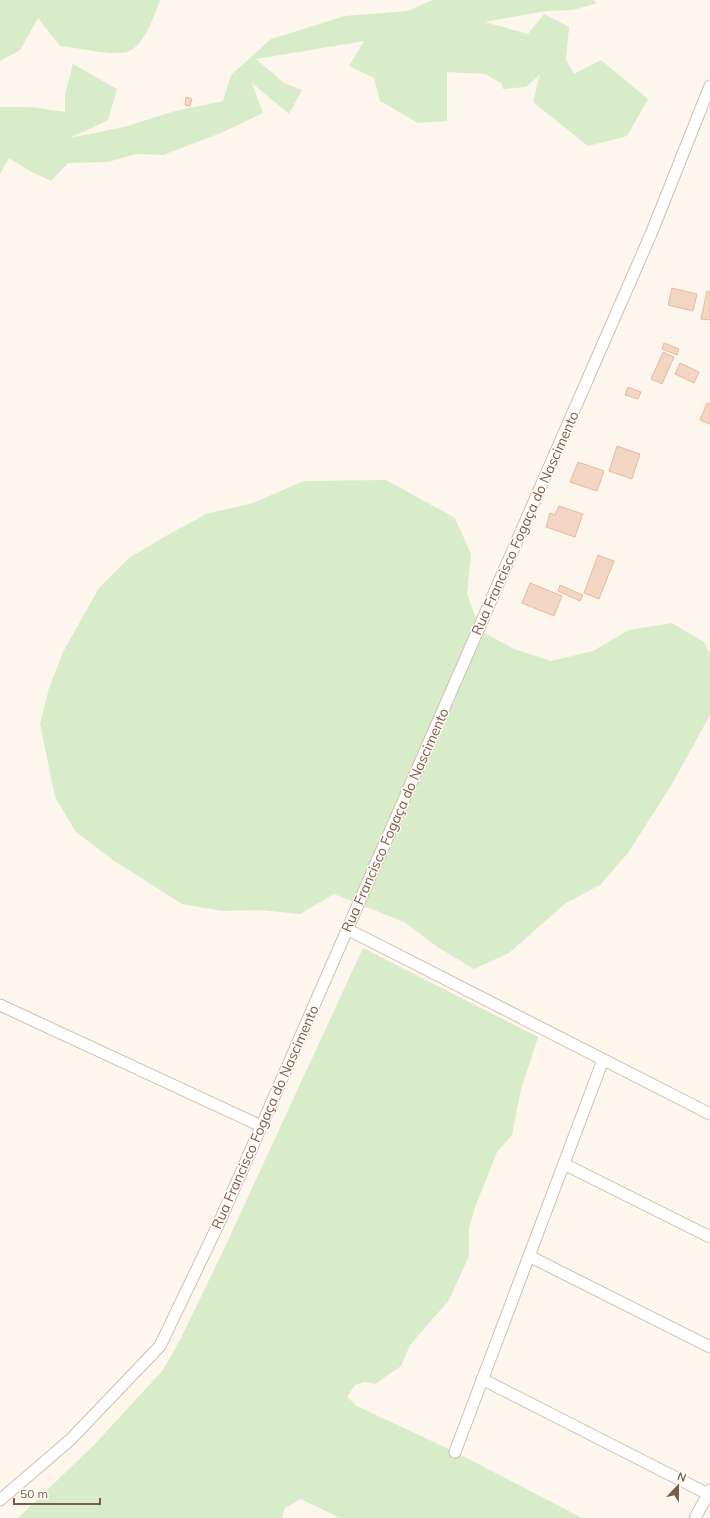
<svg xmlns="http://www.w3.org/2000/svg" width="710" height="1518" viewBox="0 0 710 1518" font-family="Mulish,sans-serif">
  <style>
    .green { fill: #d8ecc9 }
    .building { fill: #f3d5c3; stroke: #e6bba3 }
    .lines { fill: none; stroke-linecap: round; stroke-linejoin: round }
    .minor-casing { stroke: #d1beb0; stroke-width: 13 }
    .minor { stroke: #fff; stroke-width: 11 }
    .labels { text-anchor: middle; dominant-baseline: central; stroke-width: 3; stroke-linejoin: round; paint-order: stroke }
    .street-label { font-size: 14px; fill: #7a5c4d; stroke: #fffaf3 }
  </style>
  <rect width="100%" height="100%" fill="#fdf6ec"/>
  <!-- green -->
  <path class="green" d="M 0,0 L 160,0 C 154,16 147,38 133,49 C 122,59 76,47 60,46 L 38,18 L 20,50 L 0,61 Z
    M 433,0 L 593,0 L 597,3 L 573,10 L 546,11 L 485,22 L 528,34 L 544,14 L 569,27 L 566,59 L 574,74 L 601,60 L 648,99 L 627,136 L 588,146 L 533,102 L 540,74 L 526,87 L 503,89 L 501,83 L 485,74 L 447,72 L 447,121 L 418,123 L 380,101 L 374,78 L 349,66 L 364,41 L 256,59 L 284,83 L 302,90 L 289,114 L 252,83 L 263,113 L 221,133 L 163,155 L 136,154 L 108,162 L 68,163 L 51,181 L 30,171 L 9,158 L 0,174 L 0,107 L 31,107 L 65,112 L 65,94 L 73,64 L 117,89 L 108,120 L 70,138 L 124,127 L 175,111 L 223,101 L 231,75 L 271,39 L 345,16 L 407,11 Z
    M 386,480 L 455,518 L 471,554 L 467,594 L 481,631 L 514,649 L 551,661 L 593,651 L 629,630 L 672,623 L 704,642 L 710,654 L 710,715 L 672,784 L 628,853 L 600,885 L 566,903 L 509,953 L 474,969 L 439,948 L 404,922 L 334,894 L 300,914 L 260,910 L 223,911 L 182,904 L 113,860 L 76,832 L 55,797 L 40,724 L 49,688 L 63,652 L 99,588 L 129,558 L 164,537 L 206,514 L 253,503 L 304,481 Z
    M 363,948 L 538,1037 L 520,1093 L 512,1135 L 497,1152 L 475,1207 L 469,1229 L 469,1256 L 449,1300 L 410,1345 L 401,1366 L 375,1384 L 365,1382 L 355,1385 L 347,1397 L 357,1406 L 455,1452 L 582,1518 L 340,1518 L 301,1499 L 285,1508 L 282,1518 L 18,1518 L 94,1445 L 163,1370 L 181,1338 L 224,1249 Z"/>
  <!-- building -->
  <path class="building" d="M 186,97 L 192,99 L 190,106 L 185,105 Z
    M 672,288 L 697,294 L 693,311 L 668,305 Z
    M 707,291 L 710,292 L 710,320 L 701,319 Z
    M 664,343 L 679,349 L 677,355 L 662,349 Z
    M 663,352 L 674,357 L 662,384 L 651,379 Z
    M 680,363 L 699,372 L 694,383 L 675,374 Z
    M 628,387 L 641,392 L 638,399 L 625,395 Z
    M 707,403 L 710,404 L 710,424 L 700,420 Z
    M 617,446 L 640,454 L 632,479 L 609,471 Z
    M 578,462 L 604,471 L 597,491 L 570,482 Z
    M 559,506 L 583,514 L 575,537 L 546,527 L 550,513 L 555,515 Z
    M 598,555 L 614,561 L 599,599 L 584,593 Z
    M 530,583 L 562,596 L 554,616 L 522,603 Z
    M 560,585 L 583,595 L 580,601 L 558,591 Z"/>
  <g class="lines">
    <!-- minor casing -->
    <g class="minor-casing">
      <path id="minor" d="M 347,929 L 710,1114
        M 0,1005 L 261,1126
        M 564,1164 L 710,1237
        M 529,1256 L 710,1347
        M 482,1379 L 710,1495
        M 455,1452 L 603,1060
        M 0,1500 L 70,1440 L 160,1346 L 219,1223 L 651,234 L 710,86
        M 695,1518 L 710,1490"/>
    </g>
    <!-- minor -->
    <use href="#minor" class="minor"/>
  </g>
  <g class="labels">
    <!-- street labels -->
    <g class="street-label">
      <text transform="translate(525 523) rotate(-66)">Rua Francisco Fogaça do Nascimento</text>
      <text transform="translate(395 820) rotate(-66)">Rua Francisco Fogaça do Nascimento</text>
      <text transform="translate(265 1117) rotate(-66)">Rua Francisco Fogaça do Nascimento</text>
    </g>
  </g>
  <!-- north arrow -->
  <g transform="translate(678 1486) rotate(22)" stroke="#fffaf3" stroke-width="3" paint-order="stroke">
  <path d="M0-3L7 15L0 10L-7 15Z" fill="#7a5c4d"/>
  <text y="-6" font-size="11" font-weight="bold" text-anchor="middle" fill="#7a5c4d">N</text>
  </g>
  <!-- scale -->
  <path d="M14 1498v6h86v-6" fill="none" stroke="#7a5c4d" stroke-width="2"/>
  <text x="20" y="1498" font-size="12" fill="#7a5c4d" stroke="#fffaf3" stroke-width="3" paint-order="stroke">50 m</text>
</svg>
